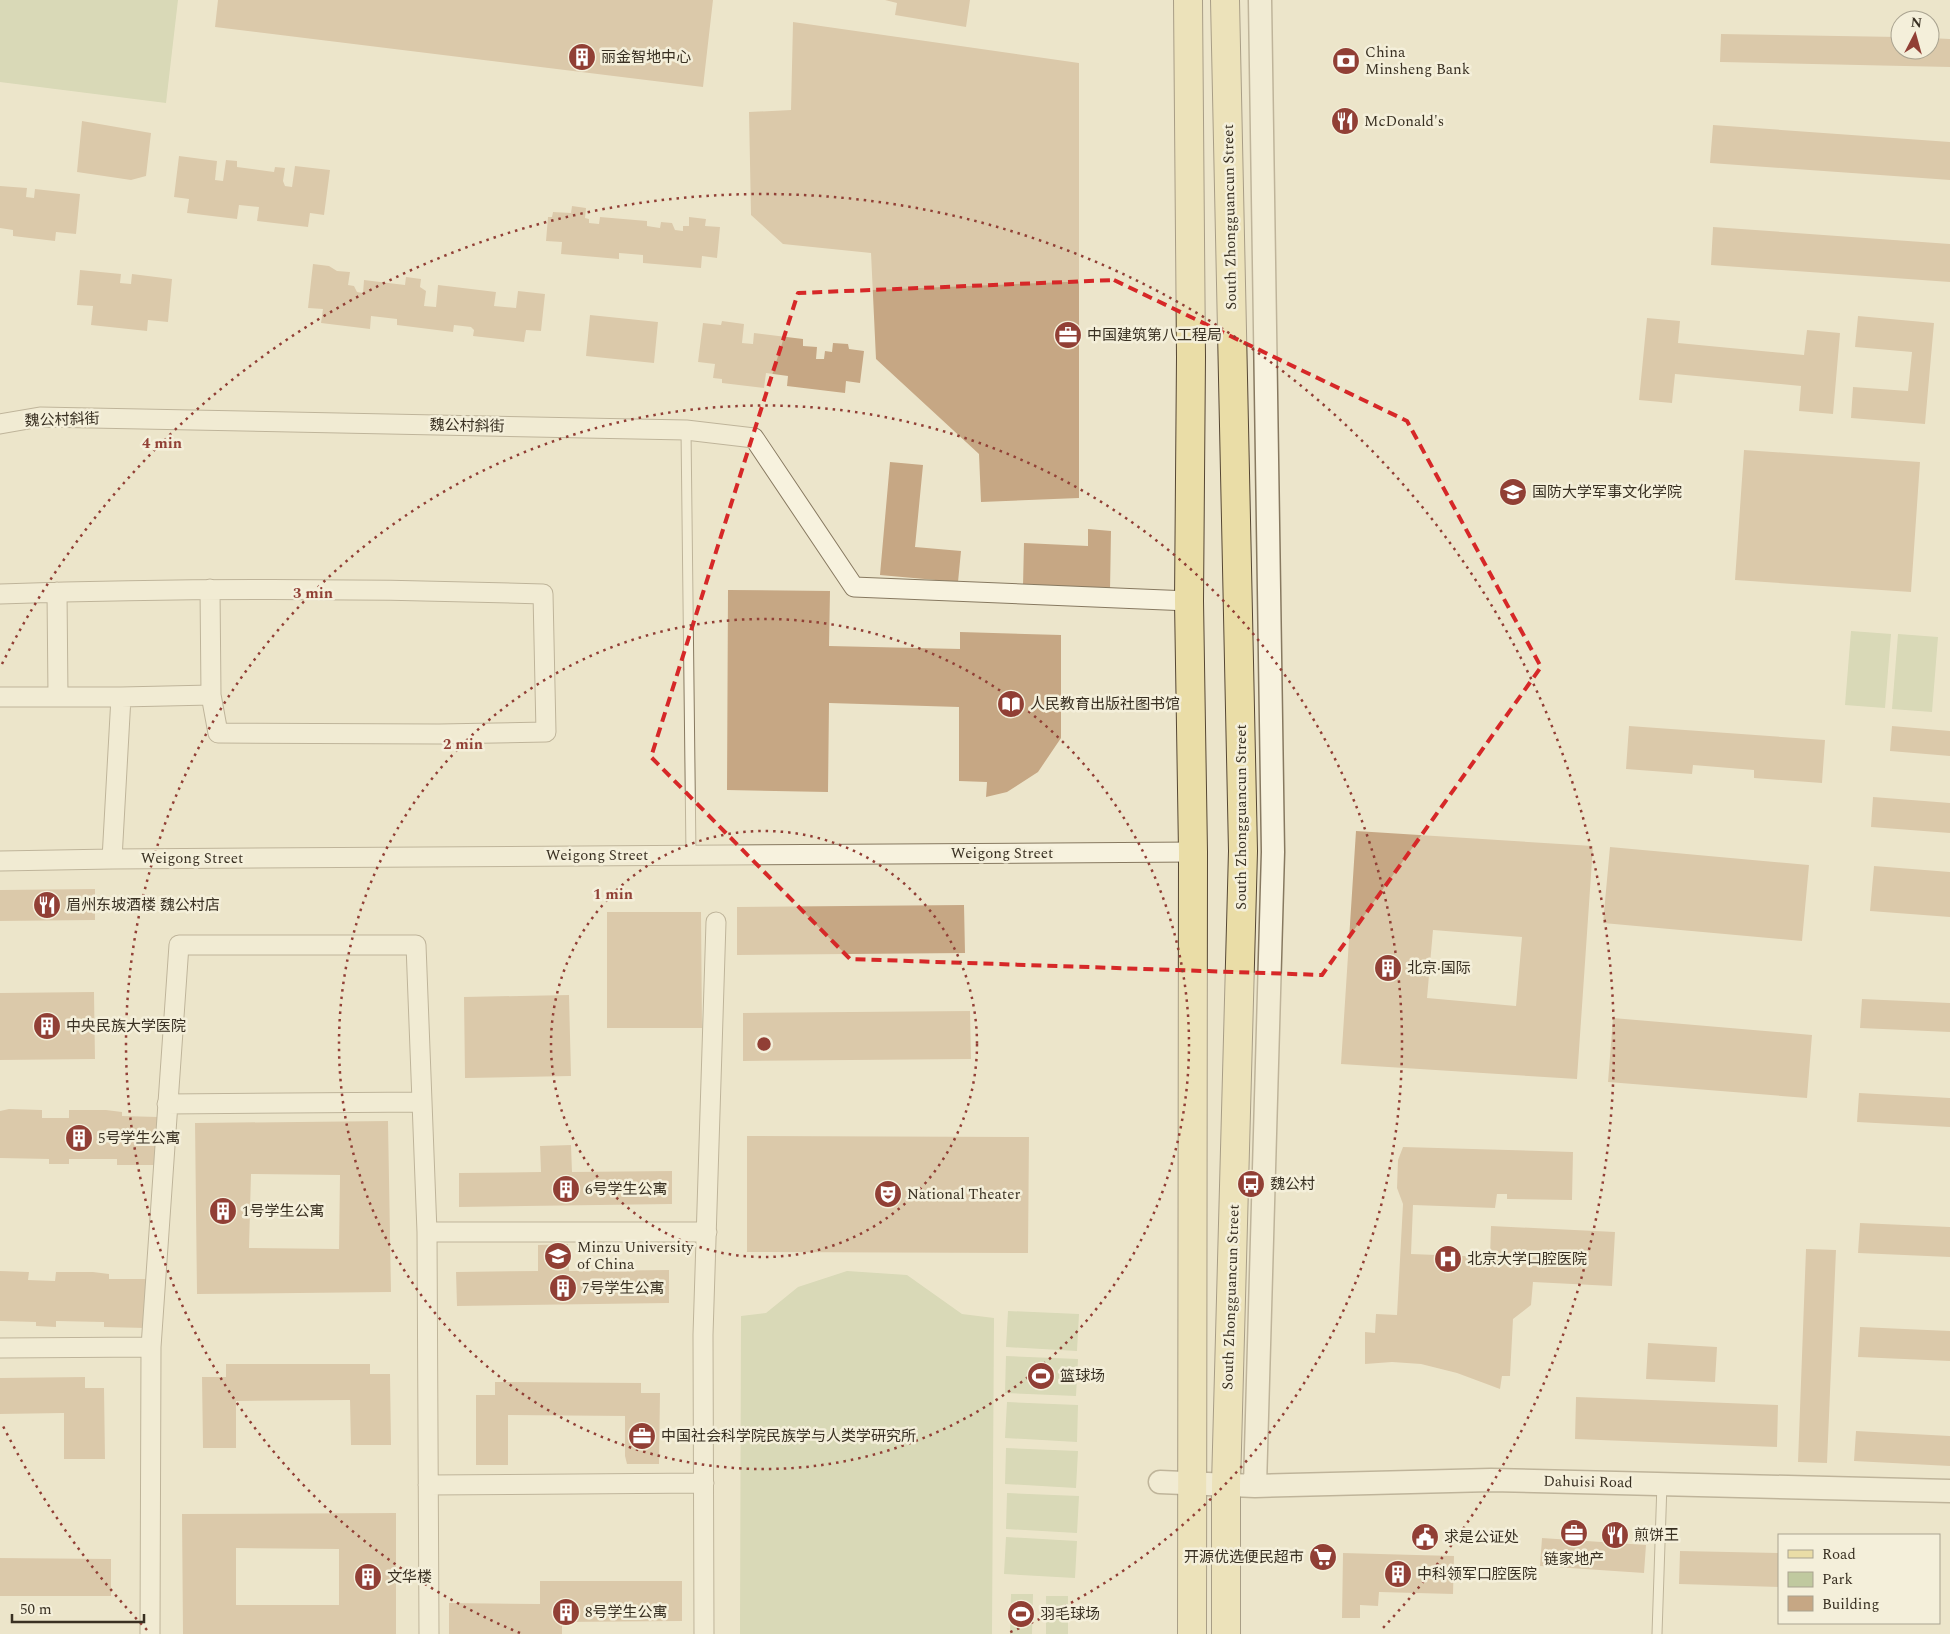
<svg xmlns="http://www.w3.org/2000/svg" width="1950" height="1634" viewBox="0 0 1950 1634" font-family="Spectral,'Noto Sans SC',serif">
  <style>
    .green { fill: #c0c99f }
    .building { fill: #c6a784; fill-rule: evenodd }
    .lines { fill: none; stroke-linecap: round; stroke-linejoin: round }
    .service-casing { stroke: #877960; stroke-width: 11 }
    .minor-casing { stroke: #877960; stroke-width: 21 }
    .tertiary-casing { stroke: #877960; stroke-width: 25 }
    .primary-casing { stroke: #564734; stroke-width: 30 }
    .service { stroke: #f7f2de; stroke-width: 9 }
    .minor { stroke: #f7f2de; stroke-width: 19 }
    .tertiary { stroke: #f7f2de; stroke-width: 22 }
    .primary { stroke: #eadda7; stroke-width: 28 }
    .marked { fill: none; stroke: #d62828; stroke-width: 4; stroke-dasharray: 10 6; stroke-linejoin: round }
    .ring { fill: none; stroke: #913f35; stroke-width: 2.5; stroke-dasharray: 2.5 5 }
    .labels { text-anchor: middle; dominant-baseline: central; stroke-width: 5; stroke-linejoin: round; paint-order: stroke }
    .poi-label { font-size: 15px; fill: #393022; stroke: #f4efda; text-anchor: start }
    .street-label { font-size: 15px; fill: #393022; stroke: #f4efda }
    .centre { fill: #913f35; stroke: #f4efda; stroke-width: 2.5 }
    .ring-label { font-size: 15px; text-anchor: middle; font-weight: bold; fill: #913f35; stroke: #f4efda; stroke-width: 5; stroke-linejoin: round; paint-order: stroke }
  </style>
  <rect width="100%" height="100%" fill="#ece5cb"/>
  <!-- green -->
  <path class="green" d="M 0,0 L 178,0 L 166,103 L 0,82 Z
    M 1851,631 L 1891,634 L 1885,708 L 1845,705 Z
    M 1898,634 L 1938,637 L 1932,712 L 1892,709 Z
    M 847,1271 L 907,1275 L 962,1314 L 994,1318 L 992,1634 L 740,1634 L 741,1316 L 766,1313 L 798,1287 Z
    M 1008,1311 L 1079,1314 L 1077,1351 L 1006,1347 Z
    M 1006,1356 L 1078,1359 L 1076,1396 L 1005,1393 Z
    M 1007,1402 L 1078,1405 L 1077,1442 L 1005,1438 Z
    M 1006,1448 L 1078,1451 L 1076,1488 L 1005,1484 Z
    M 1007,1493 L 1079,1496 L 1077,1533 L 1006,1529 Z
    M 1006,1537 L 1077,1541 L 1075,1578 L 1004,1574 Z
    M 1011,1594 L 1033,1594 L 1032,1634 L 1010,1634 Z
    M 1046,1596 L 1068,1596 L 1068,1634 L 1046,1634 Z"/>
  <!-- building -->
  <path class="building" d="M 218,0 L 713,0 L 703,87 L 215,27 Z
    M 885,0 L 970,0 L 966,27 L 895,15 L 897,3 Z
    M 793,22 L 1079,63 L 1079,498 L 981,502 L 979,454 L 876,359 L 871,253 L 783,244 L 751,215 L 749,112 L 791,110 Z
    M 1721,34 L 1900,37 L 1900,50 L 1930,50 L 1930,38 L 1950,39 L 1950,67 L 1720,62 Z
    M 82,121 L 151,133 L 146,176 L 131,180 L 77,172 Z
    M 1713,125 L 1950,142 L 1950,180 L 1710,163 Z
    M 179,156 L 217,161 L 215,180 L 223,181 L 226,160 L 237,161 L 237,167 L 274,172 L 275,167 L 285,168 L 283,181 L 285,186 L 292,187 L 295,166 L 330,170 L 324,215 L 310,213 L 308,227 L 257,221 L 259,207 L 239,205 L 237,219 L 187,213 L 189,199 L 174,197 Z
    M 0,186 L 27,188 L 26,197 L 34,198 L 35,189 L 80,194 L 76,234 L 56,232 L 55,241 L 13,236 L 13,230 L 0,228 Z
    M 572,206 L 586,208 L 585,218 L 589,219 L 589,223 L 599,224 L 600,217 L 647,221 L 647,226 L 660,228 L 661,222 L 672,223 L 675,230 L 683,231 L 683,226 L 689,226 L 689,217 L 706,219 L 705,226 L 720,227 L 717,258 L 702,256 L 701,268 L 643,263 L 643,255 L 619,253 L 619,259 L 561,254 L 562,242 L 546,241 L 548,217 L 552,217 L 553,212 L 571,213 Z
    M 1713,227 L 1950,244 L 1950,282 L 1711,265 Z
    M 313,264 L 329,266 L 337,271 L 350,272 L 348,285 L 354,286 L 357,292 L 363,293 L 364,280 L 405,285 L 406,277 L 421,279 L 420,287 L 426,291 L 424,306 L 436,307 L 438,285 L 496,292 L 494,306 L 516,308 L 518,291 L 545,294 L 541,331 L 526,330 L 524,342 L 473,336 L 474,330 L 471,327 L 454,325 L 453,332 L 397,325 L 397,319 L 371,316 L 370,329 L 321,323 L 323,309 L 308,308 Z
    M 80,270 L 121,274 L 120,283 L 131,284 L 132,274 L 172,279 L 168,322 L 148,320 L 147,331 L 91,325 L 93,306 L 77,305 Z
    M 590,315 L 658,322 L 654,363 L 586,356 Z
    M 1858,316 L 1934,323 L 1925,424 L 1851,418 L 1853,387 L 1908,391 L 1912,352 L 1855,347 Z
    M 1647,318 L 1680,321 L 1678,343 L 1804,355 L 1807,330 L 1840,333 L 1833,414 L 1799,411 L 1801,386 L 1675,374 L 1672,403 L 1639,400 Z
    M 722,321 L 744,324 L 742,343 L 753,344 L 754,333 L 803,339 L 803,346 L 817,347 L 816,359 L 824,359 L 825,351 L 832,352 L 833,343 L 848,344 L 849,349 L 864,351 L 860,383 L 846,381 L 845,393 L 787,386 L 788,376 L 766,373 L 764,388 L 722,383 L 722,379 L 713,378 L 715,364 L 698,362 L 703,323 L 721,325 Z
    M 1744,450 L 1920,462 L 1911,592 L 1735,580 Z
    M 890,462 L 923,465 L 915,547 L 961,551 L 958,582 L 880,575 Z
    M 1088,529 L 1111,531 L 1110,590 L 1023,586 L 1024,543 L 1088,546 Z
    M 728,590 L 830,591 L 829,646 L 960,649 L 960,632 L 1061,635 L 1061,738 L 1038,772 L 1007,792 L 986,797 L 987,782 L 959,781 L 959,707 L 829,703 L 828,792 L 727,790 Z
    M 1629,726 L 1825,740 L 1822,783 L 1754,778 L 1754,770 L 1693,765 L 1692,774 L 1626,769 Z
    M 1892,726 L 1950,731 L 1950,756 L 1890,751 Z
    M 1873,797 L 1950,803 L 1950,833 L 1871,827 Z
    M 1356,831 L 1593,846 L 1577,1079 L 1341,1064 ZM 1433,930 L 1522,937 L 1516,1006 L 1427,998 Z
    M 1610,847 L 1809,865 L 1802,941 L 1603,923 Z
    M 1874,866 L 1950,872 L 1950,917 L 1870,911 Z
    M 95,889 L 95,920 L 0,921 L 0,890 Z
    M 964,905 L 965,953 L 737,955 L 737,907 Z
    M 607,912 L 701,912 L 702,1028 L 607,1028 Z
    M 94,992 L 95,1059 L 0,1060 L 0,993 Z
    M 569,995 L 571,1076 L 465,1078 L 464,997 Z
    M 1862,999 L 1950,1003 L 1950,1032 L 1860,1028 Z
    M 970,1011 L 971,1059 L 743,1061 L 743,1013 Z
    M 1613,1018 L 1812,1035 L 1807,1098 L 1608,1082 Z
    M 1859,1093 L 1950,1098 L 1950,1127 L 1857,1122 Z
    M 9,1109 L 42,1110 L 42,1118 L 69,1118 L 69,1110 L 106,1110 L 122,1112 L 122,1116 L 159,1117 L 158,1165 L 117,1165 L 117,1159 L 69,1159 L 69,1164 L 49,1164 L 49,1159 L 0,1158 L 0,1111 Z
    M 388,1121 L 391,1292 L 197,1294 L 195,1123 ZM 251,1174 L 340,1175 L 339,1249 L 249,1248 Z
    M 747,1136 L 1029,1137 L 1028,1253 L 747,1252 Z
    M 571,1145 L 572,1172 L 672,1171 L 672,1204 L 459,1207 L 459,1173 L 541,1172 L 540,1146 Z
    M 1403,1147 L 1573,1152 L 1572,1200 L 1507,1199 L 1507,1194 L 1497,1194 L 1495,1208 L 1413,1205 L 1411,1254 L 1490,1257 L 1491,1226 L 1615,1232 L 1612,1286 L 1533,1282 L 1531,1305 L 1513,1319 L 1510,1376 L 1502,1376 L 1500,1389 L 1457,1373 L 1421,1364 L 1392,1362 L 1365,1364 L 1365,1332 L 1375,1333 L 1376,1314 L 1397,1315 L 1403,1204 L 1397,1188 L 1398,1160 Z
    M 1860,1223 L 1950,1227 L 1950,1257 L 1858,1253 Z
    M 568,1244 L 569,1271 L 669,1270 L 669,1303 L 457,1306 L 456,1272 L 538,1271 L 538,1245 Z
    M 1806,1249 L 1836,1250 L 1827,1463 L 1798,1462 Z
    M 0,1271 L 29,1272 L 28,1280 L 55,1281 L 56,1272 L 93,1272 L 109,1274 L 109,1279 L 146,1279 L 145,1328 L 104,1327 L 104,1322 L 56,1321 L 56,1327 L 36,1326 L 36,1322 L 0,1321 Z
    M 1860,1327 L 1950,1331 L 1950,1361 L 1858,1357 Z
    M 1648,1343 L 1717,1347 L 1715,1382 L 1646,1379 Z
    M 226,1364 L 370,1364 L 370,1374 L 390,1374 L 391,1445 L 351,1445 L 350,1400 L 236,1401 L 236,1448 L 203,1448 L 202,1377 L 226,1377 Z
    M 85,1377 L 85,1388 L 104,1388 L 105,1459 L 64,1459 L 64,1413 L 0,1414 L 0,1378 Z
    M 495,1382 L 641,1383 L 641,1393 L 660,1393 L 659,1464 L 627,1464 L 625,1456 L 625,1416 L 508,1415 L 508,1465 L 476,1465 L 476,1395 L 495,1395 Z
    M 1576,1397 L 1778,1405 L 1777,1447 L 1575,1439 Z
    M 1856,1431 L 1950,1436 L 1950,1466 L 1854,1461 Z
    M 396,1513 L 396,1634 L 183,1634 L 182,1514 ZM 236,1548 L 339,1549 L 339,1605 L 236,1605 Z
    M 1542,1538 L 1646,1545 L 1644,1573 L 1540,1566 Z
    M 1680,1551 L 1779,1553 L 1779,1587 L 1679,1584 Z
    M 1343,1553 L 1454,1556 L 1453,1594 L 1379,1592 L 1378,1606 L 1360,1605 L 1360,1618 L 1342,1618 Z
    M 0,1558 L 111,1559 L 111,1596 L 0,1596 Z
    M 540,1581 L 682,1581 L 682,1621 L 562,1622 L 562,1634 L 449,1634 L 449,1603 L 540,1604 Z"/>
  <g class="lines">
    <!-- service casing -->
    <g class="service-casing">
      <path id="service" d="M 686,430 L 691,855
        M 1657,1634 L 1662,1483"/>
    </g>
    <!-- minor casing -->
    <g class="minor-casing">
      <path id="minor" d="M 0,424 L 40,417 L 686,430 L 754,438 L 854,587 L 1189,601
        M 210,589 L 211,695
        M 57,592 L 58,696
        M 0,594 C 181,588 362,588 543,594 L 546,732 L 439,734 L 218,733 L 211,695 L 121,697 L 112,859
        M 0,697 L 121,697
        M 0,861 L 112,859 L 1193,852
        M 167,1104 L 422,1102
        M 427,1232 L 707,1232
        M 0,1348 L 151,1347
        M 428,1485 L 704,1483
        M 150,1634 L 151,1347 L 179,945 L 416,945 L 427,1232 L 429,1634
        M 704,1634 L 703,1335 L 716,922"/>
    </g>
    <!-- tertiary casing -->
    <g class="tertiary-casing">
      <path id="tertiary" d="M 1160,1482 L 1255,1486 L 1491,1480 L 1950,1491
        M 1255,1486 L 1273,852 L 1260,0"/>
    </g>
    <!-- primary casing -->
    <g class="primary-casing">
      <path id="primary" d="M 1188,0 L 1191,357 L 1189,601 L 1193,852 L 1192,1634
        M 1225,0 L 1243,851 L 1226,1485 L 1226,1634"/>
    </g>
    <!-- service -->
    <use href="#service" class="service"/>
    <!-- minor -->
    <use href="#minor" class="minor"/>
    <!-- tertiary -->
    <use href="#tertiary" class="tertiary"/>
    <!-- primary -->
    <use href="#primary" class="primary"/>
  </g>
  <!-- marked area -->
  <path d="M0 0H1950V1634H0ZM 1114,280 L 1407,421 L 1541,667 L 1322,975 L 850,959 L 651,757 L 798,293 Z" fill="#ece5cb" fill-opacity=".55" fill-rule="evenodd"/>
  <path class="marked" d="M 1114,280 L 1407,421 L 1541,667 L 1322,975 L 850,959 L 651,757 L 798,293 Z"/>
  <!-- distance rings -->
  <g class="ring">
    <circle cx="764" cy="1044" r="213"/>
    <circle cx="764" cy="1044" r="425"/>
    <path d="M520 1633A638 638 0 1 1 1008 1633"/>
    <path d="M147 1630A851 851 0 0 1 2 1424M2 664A851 851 0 1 1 1381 1630"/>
  </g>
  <!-- icons -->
  <defs>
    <g id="building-disc" transform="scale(1.4375)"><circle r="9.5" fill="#913f35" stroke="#f4efda"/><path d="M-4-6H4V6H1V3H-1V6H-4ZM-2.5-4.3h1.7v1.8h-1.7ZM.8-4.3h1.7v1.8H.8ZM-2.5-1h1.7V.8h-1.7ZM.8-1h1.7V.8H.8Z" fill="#fff"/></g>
    <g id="bank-disc" transform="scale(1.4375)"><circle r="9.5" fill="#913f35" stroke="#f4efda"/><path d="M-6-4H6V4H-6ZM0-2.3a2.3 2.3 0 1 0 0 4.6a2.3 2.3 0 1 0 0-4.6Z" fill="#fff"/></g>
    <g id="restaurant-disc" transform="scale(1.4375)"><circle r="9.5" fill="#913f35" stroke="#f4efda"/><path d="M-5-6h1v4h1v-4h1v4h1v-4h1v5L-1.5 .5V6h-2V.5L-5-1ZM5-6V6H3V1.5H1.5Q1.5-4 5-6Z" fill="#fff"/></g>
    <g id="office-disc" transform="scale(1.4375)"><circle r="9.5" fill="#913f35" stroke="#f4efda"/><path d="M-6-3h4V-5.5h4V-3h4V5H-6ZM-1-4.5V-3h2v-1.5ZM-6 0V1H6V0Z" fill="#fff"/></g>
    <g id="university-disc" transform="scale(1.4375)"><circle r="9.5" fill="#913f35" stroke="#f4efda"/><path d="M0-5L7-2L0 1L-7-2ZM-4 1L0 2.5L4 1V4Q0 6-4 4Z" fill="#fff"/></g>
    <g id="library-disc" transform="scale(1.4375)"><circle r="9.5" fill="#913f35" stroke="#f4efda"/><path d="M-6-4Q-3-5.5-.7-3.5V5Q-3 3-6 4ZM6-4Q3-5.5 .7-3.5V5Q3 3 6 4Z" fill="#fff"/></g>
    <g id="bus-disc" transform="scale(1.4375)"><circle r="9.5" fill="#913f35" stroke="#f4efda"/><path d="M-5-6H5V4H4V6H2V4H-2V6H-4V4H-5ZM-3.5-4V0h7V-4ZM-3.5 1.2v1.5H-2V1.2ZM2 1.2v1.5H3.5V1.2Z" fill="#fff"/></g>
    <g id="theatre-disc" transform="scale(1.4375)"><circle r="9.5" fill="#913f35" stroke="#f4efda"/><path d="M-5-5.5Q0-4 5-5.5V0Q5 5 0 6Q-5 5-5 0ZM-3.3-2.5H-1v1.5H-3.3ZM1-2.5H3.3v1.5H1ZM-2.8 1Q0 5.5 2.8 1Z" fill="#fff"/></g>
    <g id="hospital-disc" transform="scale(1.4375)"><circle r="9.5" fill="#913f35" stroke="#f4efda"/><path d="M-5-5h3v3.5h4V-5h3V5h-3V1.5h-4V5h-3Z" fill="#fff"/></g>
    <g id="stadium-disc" transform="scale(1.4375)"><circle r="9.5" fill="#913f35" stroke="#f4efda"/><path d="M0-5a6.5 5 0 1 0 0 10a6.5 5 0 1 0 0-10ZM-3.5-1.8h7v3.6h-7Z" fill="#fff"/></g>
    <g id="civic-disc" transform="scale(1.4375)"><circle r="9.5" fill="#913f35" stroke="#f4efda"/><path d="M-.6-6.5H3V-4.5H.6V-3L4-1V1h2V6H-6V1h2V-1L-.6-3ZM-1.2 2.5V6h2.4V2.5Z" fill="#fff"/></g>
    <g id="supermarket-disc" transform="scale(1.4375)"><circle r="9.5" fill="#913f35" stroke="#f4efda"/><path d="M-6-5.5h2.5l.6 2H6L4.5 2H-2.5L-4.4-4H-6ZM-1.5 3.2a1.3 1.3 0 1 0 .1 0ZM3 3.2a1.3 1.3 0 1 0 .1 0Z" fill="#fff"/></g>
  </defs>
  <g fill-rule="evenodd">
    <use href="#building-disc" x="582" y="57"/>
    <use href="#bank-disc" x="1346" y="61"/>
    <use href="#restaurant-disc" x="1345" y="121"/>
    <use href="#office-disc" x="1068" y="335"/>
    <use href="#university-disc" x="1513" y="492"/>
    <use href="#library-disc" x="1011" y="704"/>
    <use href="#restaurant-disc" x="47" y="905"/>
    <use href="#building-disc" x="1388" y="968"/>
    <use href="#building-disc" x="47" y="1026"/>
    <use href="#building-disc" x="79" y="1138"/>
    <use href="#bus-disc" x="1251" y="1184"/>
    <use href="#building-disc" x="566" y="1189"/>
    <use href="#theatre-disc" x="888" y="1194"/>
    <use href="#building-disc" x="223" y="1211"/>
    <use href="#university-disc" x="558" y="1256"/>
    <use href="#hospital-disc" x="1448" y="1259"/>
    <use href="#building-disc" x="563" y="1288"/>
    <use href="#stadium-disc" x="1041" y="1376"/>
    <use href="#office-disc" x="642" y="1436"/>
    <use href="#office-disc" x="1574" y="1533"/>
    <use href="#restaurant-disc" x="1615" y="1535"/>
    <use href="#civic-disc" x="1425" y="1537"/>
    <use href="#supermarket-disc" x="1323" y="1557"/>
    <use href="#building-disc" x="1398" y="1574"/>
    <use href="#building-disc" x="368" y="1577"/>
    <use href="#building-disc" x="566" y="1612"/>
    <use href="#stadium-disc" x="1021" y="1614"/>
  </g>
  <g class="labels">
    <!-- poi labels -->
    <g class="poi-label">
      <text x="1365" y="52">China<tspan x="1365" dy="17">Minsheng Bank</tspan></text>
      <text x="601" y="57">丽金智地中心</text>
      <text x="1364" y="121">McDonald's</text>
      <text x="1087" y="335">中国建筑第八工程局</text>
      <text x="1532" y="492">国防大学军事文化学院</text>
      <text x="1030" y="704">人民教育出版社图书馆</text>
      <text x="66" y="905">眉州东坡酒楼 魏公村店</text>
      <text x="1407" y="968">北京·国际</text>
      <text x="66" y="1026">中央民族大学医院</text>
      <text x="98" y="1138">5号学生公寓</text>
      <text x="1270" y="1184">魏公村</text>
      <text x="585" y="1189">6号学生公寓</text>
      <text x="907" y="1194">National Theater</text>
      <text x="242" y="1211">1号学生公寓</text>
      <text x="577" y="1247">Minzu University<tspan x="577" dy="17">of China</tspan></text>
      <text x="1467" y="1259">北京大学口腔医院</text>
      <text x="582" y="1288">7号学生公寓</text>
      <text x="1060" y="1376">篮球场</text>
      <text x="661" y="1436">中国社会科学院民族学与人类学研究所</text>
      <text x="1634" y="1535">煎饼王</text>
      <text x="1444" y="1537">求是公证处</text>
      <text x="1304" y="1557" text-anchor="end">开源优选便民超市</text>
      <text x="1574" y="1559" text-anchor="middle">链家地产</text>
      <text x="1417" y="1574">中科领军口腔医院</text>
      <text x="387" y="1577">文华楼</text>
      <text x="585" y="1612">8号学生公寓</text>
      <text x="1040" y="1614">羽毛球场</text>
    </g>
    <!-- street labels -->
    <g class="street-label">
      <text transform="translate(1230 217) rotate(-91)">South Zhongguancun Street</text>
      <text transform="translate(62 420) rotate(-2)">魏公村斜街</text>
      <text transform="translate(467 426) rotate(1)">魏公村斜街</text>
      <text transform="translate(1241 817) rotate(-90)">South Zhongguancun Street</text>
      <text x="1002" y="853">Weigong Street</text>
      <text x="597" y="855">Weigong Street</text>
      <text x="192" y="858">Weigong Street</text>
      <text transform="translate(1231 1297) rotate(-88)">South Zhongguancun Street</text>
      <text transform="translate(1588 1482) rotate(1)">Dahuisi Road</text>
    </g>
  </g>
  <circle cx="764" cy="1044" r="8" class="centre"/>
  <g class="ring-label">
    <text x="162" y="448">4 min</text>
    <text x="313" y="598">3 min</text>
    <text x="463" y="749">2 min</text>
    <text x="613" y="899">1 min</text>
  </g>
  <!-- legend -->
  <rect x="1778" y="1534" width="162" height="90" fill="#f4efda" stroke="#a9a390"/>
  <rect x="1788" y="1550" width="25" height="8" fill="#eadda7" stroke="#a9a390"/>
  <text x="1822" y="1559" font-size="15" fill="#393022">Road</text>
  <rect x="1788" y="1572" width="25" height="15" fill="#c0c99f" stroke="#a9a390"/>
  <text x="1822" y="1584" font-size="15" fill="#393022">Park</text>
  <rect x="1788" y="1596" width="25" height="15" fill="#c6a784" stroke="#a9a390"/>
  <text x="1822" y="1609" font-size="15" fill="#393022">Building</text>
  <!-- north arrow -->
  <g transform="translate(1915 35) rotate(6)"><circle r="24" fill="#f4efda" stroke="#a9a390"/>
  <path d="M0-4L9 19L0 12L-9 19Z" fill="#913f35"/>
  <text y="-8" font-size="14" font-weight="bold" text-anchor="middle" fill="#393022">N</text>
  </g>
  <!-- scale -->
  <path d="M12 1614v8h132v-8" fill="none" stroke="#393022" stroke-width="2.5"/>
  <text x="20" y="1614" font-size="15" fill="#393022" stroke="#f4efda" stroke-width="4" paint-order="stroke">50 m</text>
</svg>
